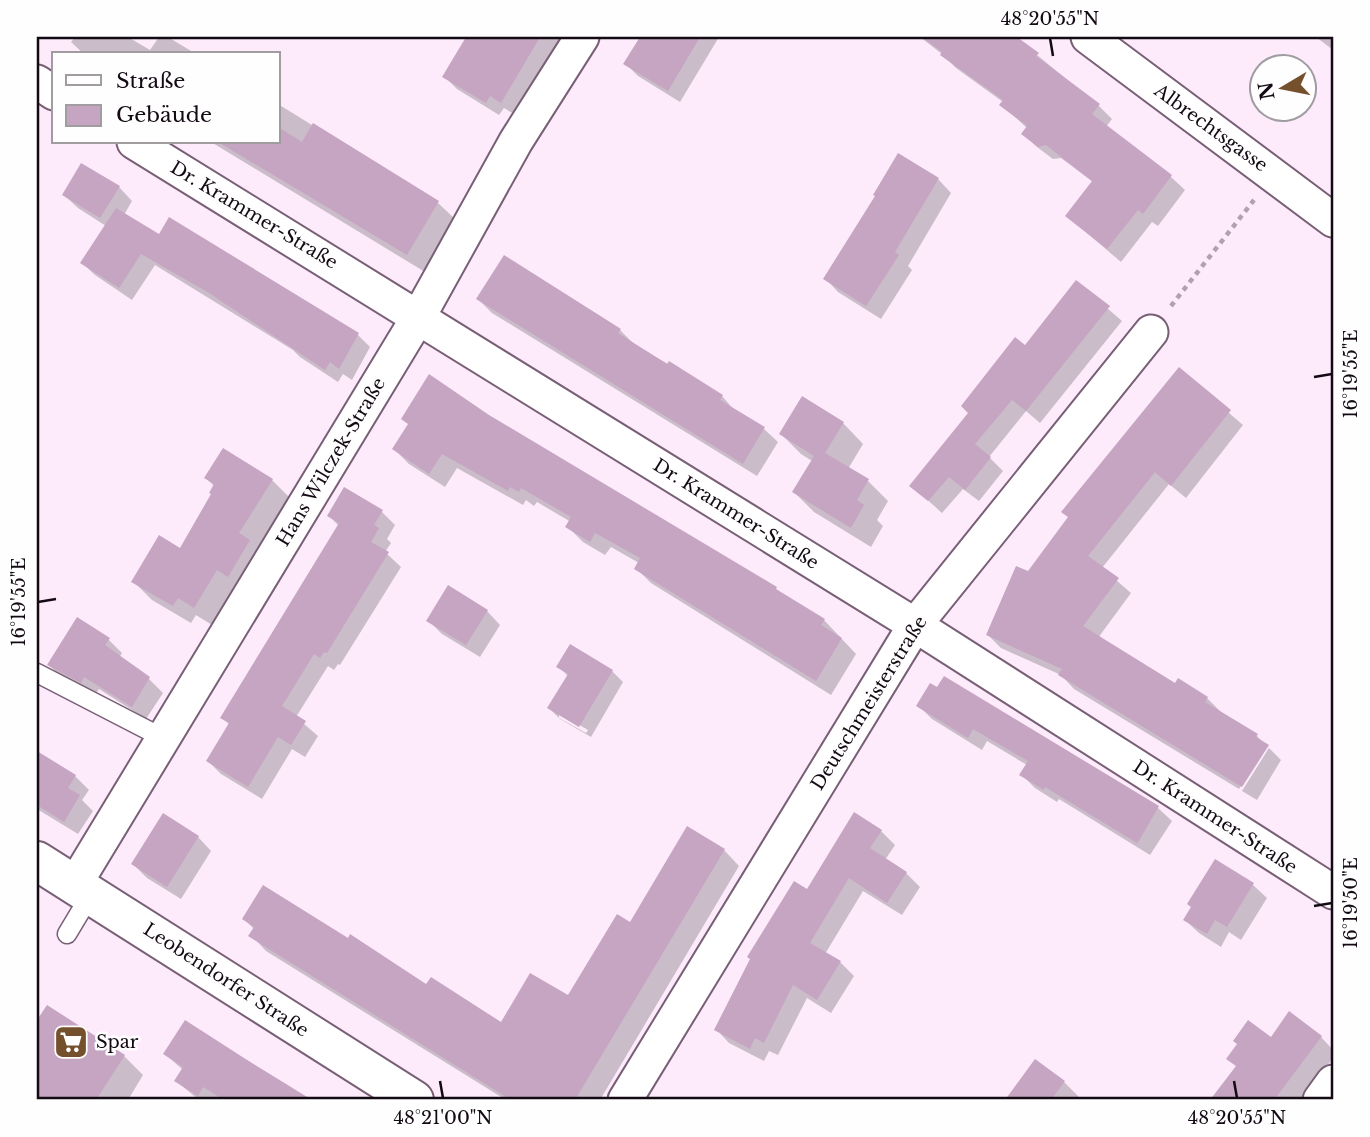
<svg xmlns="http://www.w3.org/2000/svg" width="1370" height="1137" viewBox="0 0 1370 1137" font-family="'Libre Baskerville',serif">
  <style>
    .shadow { fill: #0003; fill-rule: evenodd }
    .building { fill: #c5a5c2 }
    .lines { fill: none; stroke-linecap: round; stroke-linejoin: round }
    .service-casing { stroke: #785f76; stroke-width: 21 }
    .minor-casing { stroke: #785f76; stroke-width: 37 }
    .secondary-casing { stroke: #785f76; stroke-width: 42 }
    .path { stroke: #b1a1af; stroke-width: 4.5; stroke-dasharray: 5 5; stroke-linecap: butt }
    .service { stroke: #fff; stroke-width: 18 }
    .minor { stroke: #fff; stroke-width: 33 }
    .secondary { stroke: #fff; stroke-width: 38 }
    .ticks { fill: none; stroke: #130a13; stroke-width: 2.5 }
    .labels { text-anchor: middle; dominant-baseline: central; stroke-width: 5; stroke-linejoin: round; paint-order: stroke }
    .street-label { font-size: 18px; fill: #130a13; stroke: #fefefe }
    .poi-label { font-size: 18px; fill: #130a13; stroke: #fefefe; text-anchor: start }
    .neatline { fill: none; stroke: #130a13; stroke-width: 2.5 }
    .ticks-label { font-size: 18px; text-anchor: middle; fill: #130a13 }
  </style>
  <rect width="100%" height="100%" fill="#fdebfb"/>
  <!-- shadow -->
  <path class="shadow" d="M 75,37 L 128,37 L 150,50 L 159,37 L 168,37 L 196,54 L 84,54 L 71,42 Z
    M 468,37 L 562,37 L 514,114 L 504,108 L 499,115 L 457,89 L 444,76 Z
    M 642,37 L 719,37 L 680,102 L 638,76 L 626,64 Z
    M 920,37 L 1015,37 L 1098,105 L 1112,119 L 1106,127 L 1171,177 L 1185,190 L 1158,226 L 1152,222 L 1121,262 L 1067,216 L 1093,182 L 1061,158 L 1053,159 L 1037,147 L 1023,134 L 1027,128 L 1001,104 L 1003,102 L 956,68 L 942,54 Z
    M 1316,37 L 1333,37 L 1333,50 Z
    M 278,104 L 438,203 L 456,220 L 425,272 L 211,142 L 278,142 Z
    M 938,179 L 951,193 L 908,266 L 912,270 L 881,319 L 838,292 L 825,278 Z
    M 119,187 L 132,201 L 124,215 L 160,236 L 357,334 L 370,347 L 352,380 L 343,374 L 338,382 L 300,357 L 293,350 L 155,265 L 132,300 L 95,275 L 82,263 L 106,226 L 78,208 L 64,195 Z
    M 1077,282 L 1122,321 L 1040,423 L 1026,411 L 989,457 L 1003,471 L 979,501 L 963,489 L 942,513 L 912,486 Z
    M 478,299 L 620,330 L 634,344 L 722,396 L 735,411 L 764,429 L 778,442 L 757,476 L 492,313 Z
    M 1179,370 L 1243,425 L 1186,498 L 1169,484 L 1102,568 L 1131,593 L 1098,638 L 1175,686 L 1207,698 L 1221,712 L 1257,736 L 1266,746 L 1239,789 L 1074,689 L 1061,675 L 1001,648 L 988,635 L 1028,573 Z
    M 488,417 L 776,589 L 783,596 L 824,620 L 856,654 L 831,695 L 651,583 L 636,568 L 639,563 L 611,547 L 605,555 L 583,542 L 568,527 L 571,522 L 537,502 L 534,506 L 526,500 L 523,505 L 457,468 L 445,487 L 409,464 L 394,449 Z
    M 843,423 L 863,444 L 848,469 L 868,481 L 888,501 L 877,520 L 883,526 L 871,547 L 814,512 L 794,492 L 812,461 L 801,454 L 781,434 Z
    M 206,478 L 272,480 L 290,498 L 258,550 L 267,560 L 247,594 L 235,587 L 212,625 L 196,615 L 191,623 L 152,600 L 133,581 L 181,550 L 213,494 L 215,487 Z
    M 382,512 L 395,525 L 387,539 L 391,543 L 385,552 L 401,567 L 340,665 L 338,664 L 334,670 L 328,666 L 296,717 L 318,736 L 305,757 L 292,749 L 262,799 L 221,774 L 208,761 L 230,725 L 222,718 L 339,526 L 329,516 Z
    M 487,611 L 500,625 L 480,657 L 442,634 L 429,621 Z
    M 108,639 L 122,653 L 119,658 L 149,679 L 163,693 L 146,719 L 99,689 L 95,695 L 63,679 L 49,665 Z
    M 559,667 L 612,671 L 623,682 L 591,737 L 560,719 L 549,708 L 568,676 ZM 559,713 L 588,730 L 586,733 L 559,718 Z
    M 944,679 L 1158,808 L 1172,821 L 1150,855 L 1059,799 L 1057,802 L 1035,788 L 1022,775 L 1027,765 L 987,741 L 982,750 L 932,719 L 918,705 L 937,689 Z
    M 1269,748 L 1281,760 L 1257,800 L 1242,791 Z
    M 37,753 L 75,776 L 89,790 L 82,800 L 93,811 L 78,834 L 37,809 Z
    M 881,831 L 895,845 L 885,860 L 906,873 L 920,887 L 902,915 L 863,891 L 825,954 L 840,962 L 854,976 L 831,1013 L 807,998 L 778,1055 L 769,1051 L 764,1061 L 729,1043 L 716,1029 L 808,891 Z
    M 198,837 L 211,851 L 181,899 L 147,878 L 133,864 Z
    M 724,850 L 739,866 L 600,1100 L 506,1100 L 266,951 L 251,935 L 254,929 L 244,919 L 427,987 L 501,1024 L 568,998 L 631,924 Z
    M 1216,861 L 1253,885 L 1267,898 L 1241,940 L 1229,932 L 1221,947 L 1199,933 L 1185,920 Z
    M 47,1007 L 124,1056 L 143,1075 L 128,1100 L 37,1100 L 37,1023 Z
    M 185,1022 L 309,1100 L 199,1100 L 176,1081 L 183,1070 L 165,1054 Z
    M 1321,1037 L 1333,1050 L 1333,1058 L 1302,1100 L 1213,1100 L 1237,1067 L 1229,1059 L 1271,1039 Z
    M 1035,1062 L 1064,1082 L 1080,1098 L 1079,1100 L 1007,1100 Z"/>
  <!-- building -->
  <path class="building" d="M 466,37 L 540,37 L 501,103 L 490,96 L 486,103 L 442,77 Z
    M 640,37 L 700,37 L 668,91 L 623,64 Z
    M 922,37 L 1017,37 L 1039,53 L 1036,56 L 1100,104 L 1092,114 L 1172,175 L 1143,214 L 1138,210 L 1107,249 L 1065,216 L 1092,181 L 1046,145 L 1038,147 L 1021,134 L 1027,126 L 999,105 L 1003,100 L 940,55 L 942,52 Z
    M 313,123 L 439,201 L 407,255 L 218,142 L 278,142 L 278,127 L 302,142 Z
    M 898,153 L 939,178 L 895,252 L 899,255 L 866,306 L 823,279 L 875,196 L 873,195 Z
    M 81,163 L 120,186 L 100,218 L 62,195 Z
    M 116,208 L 159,234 L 169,217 L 359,333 L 339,369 L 330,362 L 325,370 L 209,293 L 141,254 L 119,288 L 80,263 Z
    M 504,255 L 621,329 L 618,333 L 667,364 L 669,361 L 723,395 L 720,400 L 765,427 L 743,464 L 476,299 Z
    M 1076,280 L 1110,306 L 1026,411 L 1012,400 L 975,444 L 991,457 L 965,490 L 949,477 L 928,501 L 909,486 L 968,413 L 961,406 L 1015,337 L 1025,345 Z
    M 1179,367 L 1231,410 L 1171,486 L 1155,472 L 1088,556 L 1119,578 L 1083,626 L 1175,683 L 1178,678 L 1208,697 L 1205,702 L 1258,734 L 1256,737 L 1269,745 L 1242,787 L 1058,675 L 1062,669 L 986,635 L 1016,566 L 1028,571 L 1068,517 L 1061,512 Z
    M 429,374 L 489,415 L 777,587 L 776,589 L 825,619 L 821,625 L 842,638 L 816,681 L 634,569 L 640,558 L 595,533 L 590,542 L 565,527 L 571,517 L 521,488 L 519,492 L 510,487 L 508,491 L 442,454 L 429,474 L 392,449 L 408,424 L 401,419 Z
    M 802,396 L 844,422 L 825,453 L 869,479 L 857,500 L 864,505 L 851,528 L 792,492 L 814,456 L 779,434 Z
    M 223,448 L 273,479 L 239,533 L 250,540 L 228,577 L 217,570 L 194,608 L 178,598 L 173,606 L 131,582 L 159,535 L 180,548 L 211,494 L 209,493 L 214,484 L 204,478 Z
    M 344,487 L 383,510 L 374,525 L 379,528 L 371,542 L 389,552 L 327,653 L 324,652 L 320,658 L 314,654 L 282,706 L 306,721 L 291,745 L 278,737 L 248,787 L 206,761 L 229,723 L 220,718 L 339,523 L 327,516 Z
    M 448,585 L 488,610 L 466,645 L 426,621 Z
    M 77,617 L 110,638 L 105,645 L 150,677 L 132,707 L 84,677 L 81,683 L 47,665 Z
    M 570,644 L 613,670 L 579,727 L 547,708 L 568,674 L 556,667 Z
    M 944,676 L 1159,806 L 1140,839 L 1137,843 L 1045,787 L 1044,790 L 1019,775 L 1028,761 L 973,729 L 968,738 L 916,706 L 930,683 L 937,687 Z
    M 37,751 L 76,775 L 68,788 L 80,795 L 64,822 L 37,805 Z
    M 854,812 L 882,830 L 870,848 L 907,872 L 887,903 L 849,878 L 810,943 L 841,961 L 817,1000 L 793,985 L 764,1043 L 755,1038 L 750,1049 L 714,1030 L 750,959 L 747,957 L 794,881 L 807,889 Z
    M 163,813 L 199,836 L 167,887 L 131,864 Z
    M 687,826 L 725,849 L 575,1100 L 511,1100 L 248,936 L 254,927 L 242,919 L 263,885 L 348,938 L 350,934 L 426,984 L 431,977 L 501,1022 L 530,973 L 568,995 L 617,914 L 630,922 Z
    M 1215,859 L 1254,883 L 1227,927 L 1215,920 L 1207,934 L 1183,920 L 1191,907 L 1187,904 Z
    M 47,1005 L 125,1055 L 96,1100 L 37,1100 L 37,1020 Z
    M 1289,1011 L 1322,1036 L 1274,1100 L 1210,1100 L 1236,1066 L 1226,1059 L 1237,1044 L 1233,1041 L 1248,1020 L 1271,1037 Z
    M 185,1020 L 244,1058 L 312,1100 L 224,1100 L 203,1087 L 198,1096 L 174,1081 L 183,1067 L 163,1054 Z
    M 1035,1059 L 1065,1081 L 1051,1100 L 1005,1100 Z"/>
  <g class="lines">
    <!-- service casing -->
    <g class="service-casing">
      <path id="service" d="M 37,673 L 163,738
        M 67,934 L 91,894"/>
    </g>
    <!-- minor casing -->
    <g class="minor-casing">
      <path id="minor" d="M 1088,37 L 1333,220
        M 37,82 L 54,93
        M 134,142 L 915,625 L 1333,892
        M 75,884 L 419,316 L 516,141 L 582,37
        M 625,1100 L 915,625 L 1151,332
        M 1320,1100 L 1333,1082"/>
    </g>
    <!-- secondary casing -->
    <g class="secondary-casing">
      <path id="secondary" d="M 37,861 L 414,1100"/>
    </g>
    <!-- path -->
    <path class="path" d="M 1171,306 L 1254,200"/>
    <!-- service -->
    <use href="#service" class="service"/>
    <!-- minor -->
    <use href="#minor" class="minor"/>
    <!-- secondary -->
    <use href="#secondary" class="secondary"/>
  </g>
  <!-- ticks -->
  <path class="ticks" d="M 1050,38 L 1053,56M 1314,377 L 1332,374M 38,602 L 56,599M 1314,906 L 1332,903M 440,1081 L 443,1098M 1234,1081 L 1237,1098"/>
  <!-- icons -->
  <defs>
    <g id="supermarket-square" transform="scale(1.75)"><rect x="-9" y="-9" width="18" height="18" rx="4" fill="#75502c" stroke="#fefefe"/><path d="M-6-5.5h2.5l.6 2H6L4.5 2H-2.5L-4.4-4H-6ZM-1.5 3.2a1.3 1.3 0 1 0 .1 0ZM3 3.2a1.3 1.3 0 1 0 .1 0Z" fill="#fff"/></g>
  </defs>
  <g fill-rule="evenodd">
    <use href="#supermarket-square" x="71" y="1042"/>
  </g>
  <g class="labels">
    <!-- street labels -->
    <g class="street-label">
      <text transform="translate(1211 128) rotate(36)">Albrechtsgasse</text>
      <text transform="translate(254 215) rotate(31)">Dr. Krammer-Straße</text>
      <text transform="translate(331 462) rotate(-59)">Hans Wilczek-Straße</text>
      <text transform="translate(736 514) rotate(32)">Dr. Krammer-Straße</text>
      <text transform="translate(869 703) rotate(-58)">Deutschmeisterstraße</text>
      <text transform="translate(1215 817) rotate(33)">Dr. Krammer-Straße</text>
      <text transform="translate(226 980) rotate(33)">Leobendorfer Straße</text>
    </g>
    <!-- poi labels -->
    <g class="poi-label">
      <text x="96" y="1042">Spar</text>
    </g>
  </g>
  <!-- border -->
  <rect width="1370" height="1137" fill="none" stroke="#fefefe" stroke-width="77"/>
  <!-- legend -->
  <rect x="52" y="52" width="228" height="91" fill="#fefefe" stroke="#a09ca0" stroke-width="2"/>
  <rect x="66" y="75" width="35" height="10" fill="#ffffff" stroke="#a09ca0" stroke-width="2"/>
  <text x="116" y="88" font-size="21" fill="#130a13">Straße</text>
  <rect x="66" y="105" width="35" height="21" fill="#c5a5c2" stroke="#a09ca0" stroke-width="2"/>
  <text x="116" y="122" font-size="21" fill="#130a13">Gebäude</text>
  <!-- north arrow -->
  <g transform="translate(1283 88) rotate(260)"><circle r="33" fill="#fefefe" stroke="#a09ca0" stroke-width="2"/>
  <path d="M0-5L12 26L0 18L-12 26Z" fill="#75502c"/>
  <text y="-10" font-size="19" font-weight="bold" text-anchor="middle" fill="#130a13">N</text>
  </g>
  <rect x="38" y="38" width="1294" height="1060" class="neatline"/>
  <g class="ticks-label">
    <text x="1050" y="25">48°20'55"N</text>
    <text transform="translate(1351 374) rotate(-90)" y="6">16°19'55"E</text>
    <text transform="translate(19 602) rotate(-90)" y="6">16°19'55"E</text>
    <text transform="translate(1351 903) rotate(-90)" y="6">16°19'50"E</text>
    <text x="443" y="1124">48°21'00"N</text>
    <text x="1237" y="1124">48°20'55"N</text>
  </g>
</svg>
